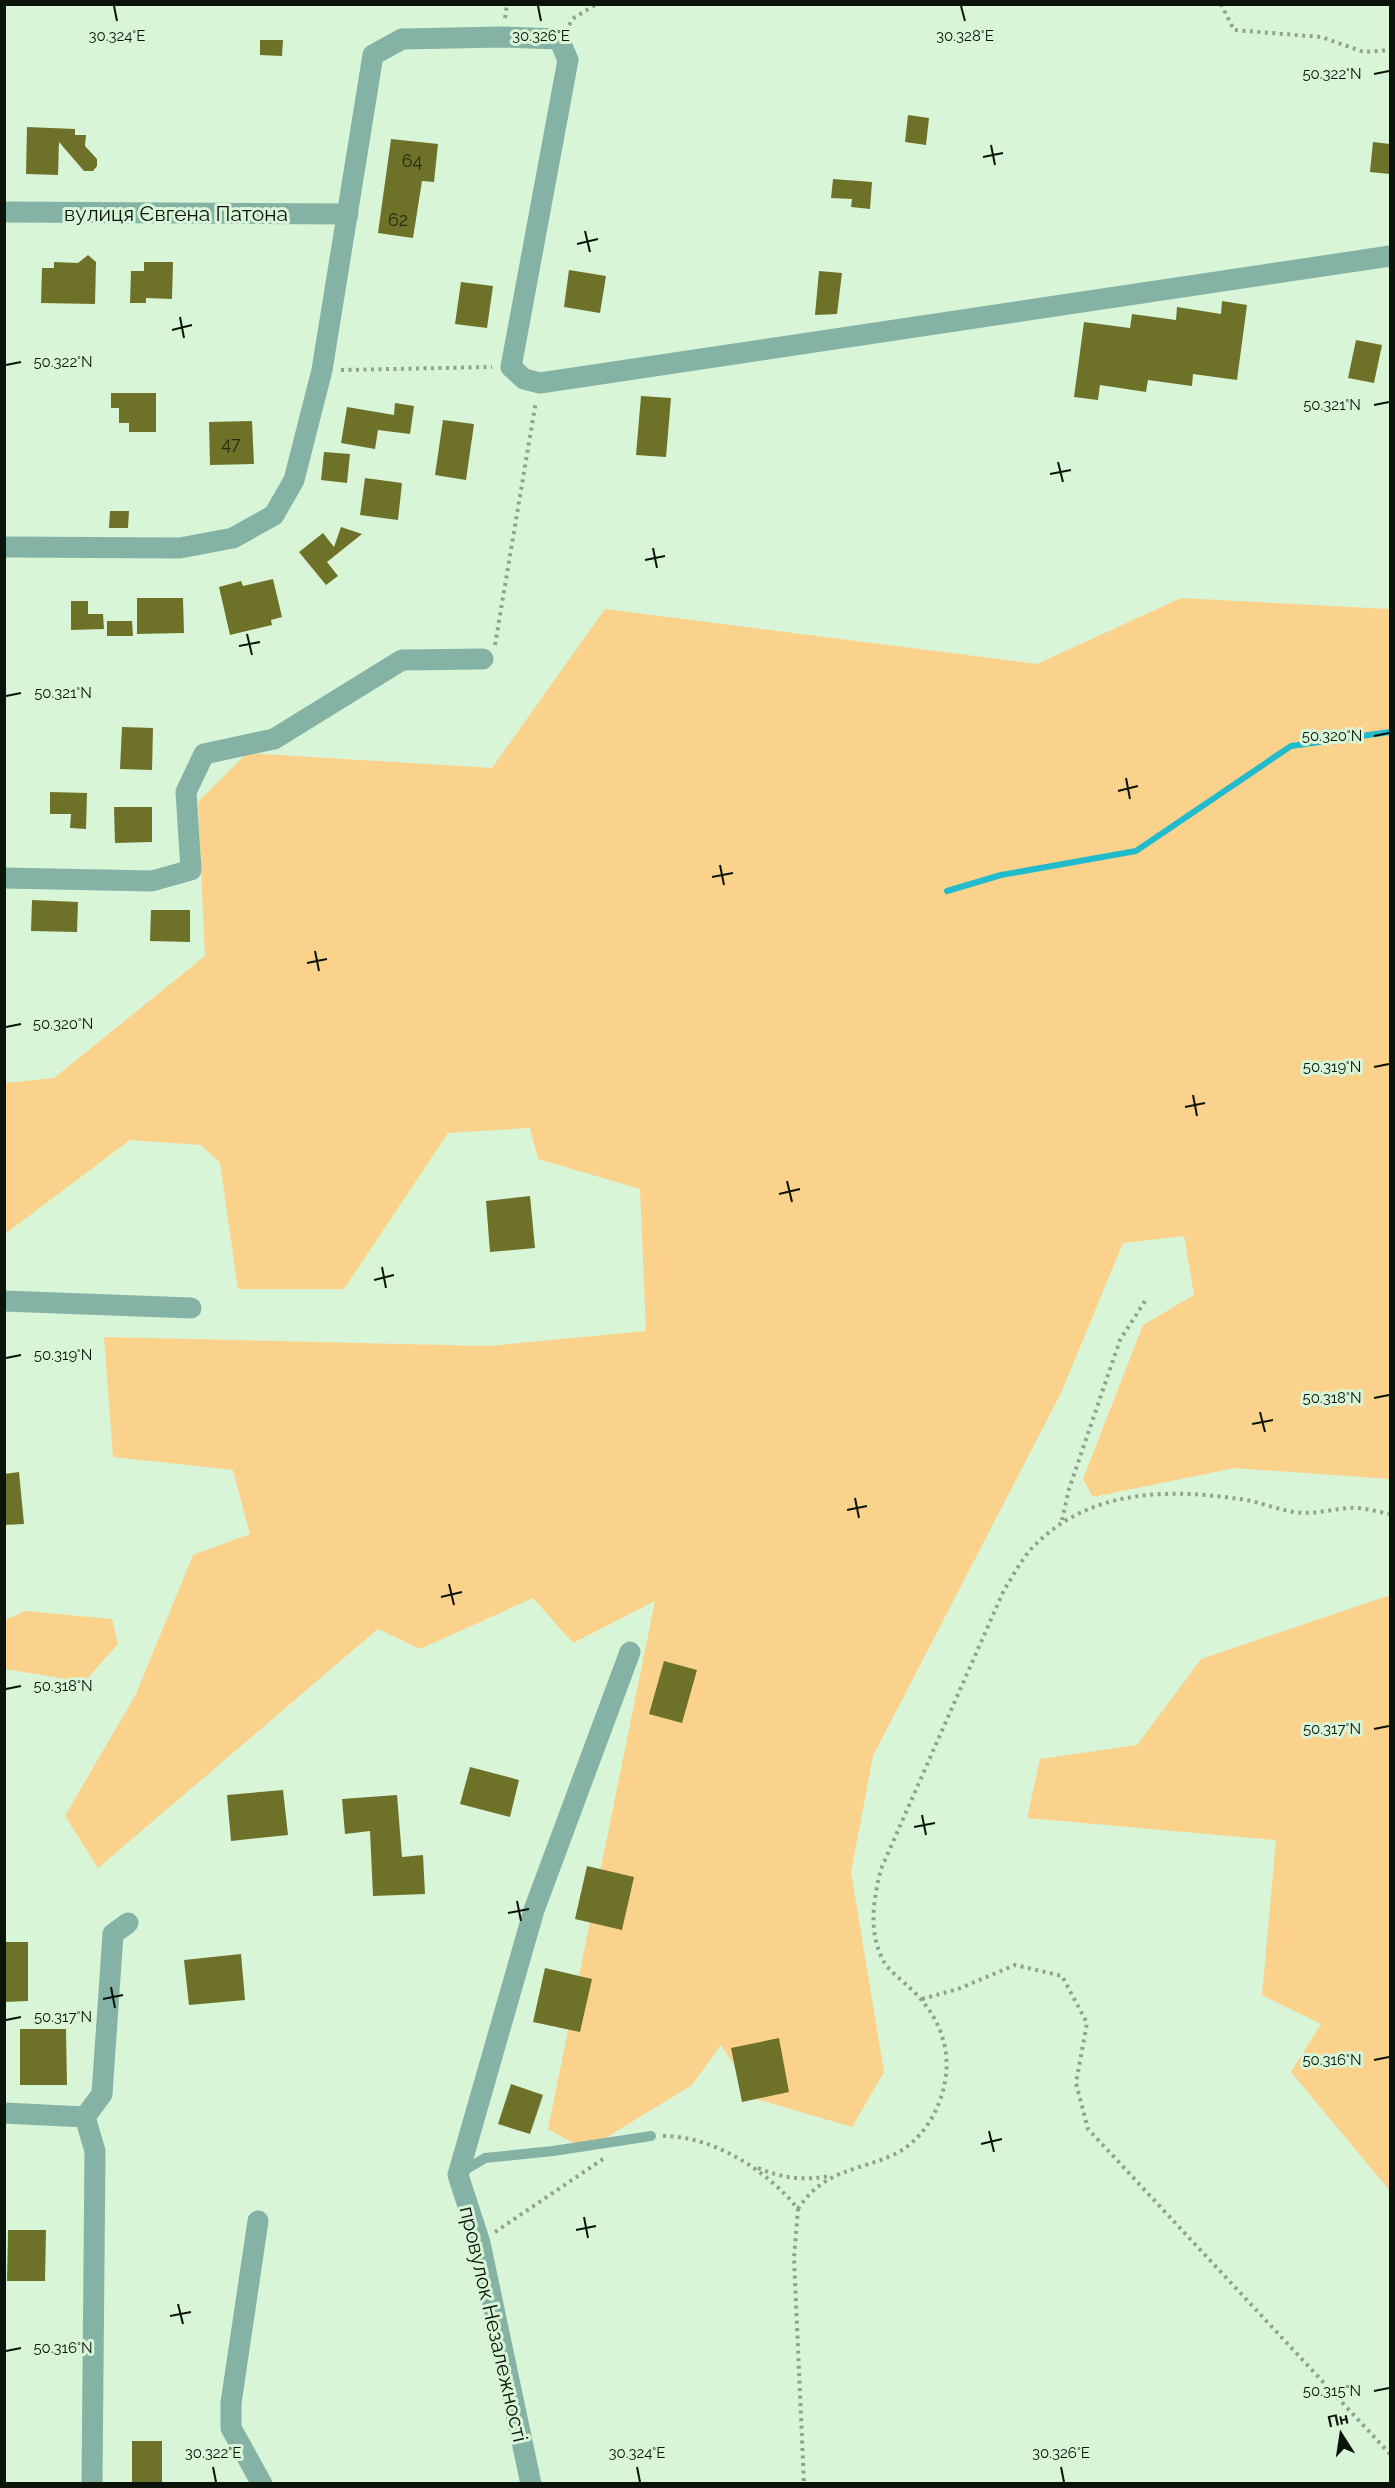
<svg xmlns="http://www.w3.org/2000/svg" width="1395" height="2488" viewBox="0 0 1395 2488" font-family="Raleway,sans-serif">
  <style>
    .green { fill: #fad28c }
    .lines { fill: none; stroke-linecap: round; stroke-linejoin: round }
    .stream { stroke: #21bbcd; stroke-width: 6 }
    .building { fill: #6e7229 }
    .path { stroke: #8ea38d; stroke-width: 4; stroke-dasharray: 3 4.5; stroke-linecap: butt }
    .lane { stroke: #84b3a6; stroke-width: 10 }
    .street { stroke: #84b3a6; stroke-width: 21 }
    .ticks { fill: none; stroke: #0b140a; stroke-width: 2 }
    .labels { text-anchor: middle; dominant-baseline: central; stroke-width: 6; stroke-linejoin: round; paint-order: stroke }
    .number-label { font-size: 18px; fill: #242c12 }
    .street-label { font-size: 21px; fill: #0b140a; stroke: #d9f5d8 }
    .ticks-label { font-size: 15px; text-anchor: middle; fill: #0b140a; stroke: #d9f5d8; stroke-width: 6; stroke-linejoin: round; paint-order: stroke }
  </style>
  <rect width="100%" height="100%" fill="#d9f5d8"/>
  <!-- green -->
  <path class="green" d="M 1181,598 L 1390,609 L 1390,1479 L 1235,1468 L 1093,1497 L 1083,1479 L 1143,1325 L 1194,1295 L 1184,1236 L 1123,1243 L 1062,1391 L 873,1756 L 851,1872 L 884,2072 L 852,2127 L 756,2099 L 721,2045 L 692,2085 L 586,2150 L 548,2129 L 655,1601 L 573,1643 L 533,1598 L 420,1649 L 378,1629 L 98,1868 L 65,1816 L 136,1694 L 193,1555 L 250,1534 L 233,1470 L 113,1457 L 104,1337 L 488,1346 L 646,1331 L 640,1189 L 538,1159 L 530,1128 L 448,1133 L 344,1289 L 238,1289 L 220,1163 L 201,1145 L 130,1140 L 5,1234 L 5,1083 L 54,1078 L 205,956 L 198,802 L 247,753 L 492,768 L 605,609 L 1037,664 Z
    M 1390,1595 L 1390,2191 L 1291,2072 L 1321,2024 L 1262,1995 L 1276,1840 L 1027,1818 L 1040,1759 L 1137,1745 L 1201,1659 Z
    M 25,1611 L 112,1619 L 118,1644 L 84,1682 L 5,1669 L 5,1620 Z"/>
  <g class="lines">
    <!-- stream -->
    <path class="stream" d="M 947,891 L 1001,875 L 1136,851 L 1291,746 L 1390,732"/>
  </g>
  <!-- building -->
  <path class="building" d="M 260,40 L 283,40 L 282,56 L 260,55 Z
    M 908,115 L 929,118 L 926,145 L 905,142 Z
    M 27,127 L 75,129 L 75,135 L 86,135 L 85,146 L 97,159 L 97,166 L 93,171 L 84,171 L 59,142 L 58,175 L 26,174 Z
    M 391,139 L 438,144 L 434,182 L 422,181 L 413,238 L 378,233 Z
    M 1373,142 L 1390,144 L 1390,174 L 1370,172 Z
    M 833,179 L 872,182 L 870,209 L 851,207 L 852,199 L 831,198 Z
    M 88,255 L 96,262 L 95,304 L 41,303 L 42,268 L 54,268 L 54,262 L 78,263 Z
    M 144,262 L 173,262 L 172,299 L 146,298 L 146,303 L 130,303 L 131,271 L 144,271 Z
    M 569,270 L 606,276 L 600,313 L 564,307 Z
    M 819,271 L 842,273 L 837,314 L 815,315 Z
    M 461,282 L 493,286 L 487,328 L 455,324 Z
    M 1222,301 L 1247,305 L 1237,380 L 1193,374 L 1192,386 L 1148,380 L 1146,392 L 1100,385 L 1098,400 L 1074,397 L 1084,322 L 1130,328 L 1132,314 L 1176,320 L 1177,307 L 1221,314 Z
    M 1356,340 L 1382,345 L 1374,383 L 1348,378 Z
    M 111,393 L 156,393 L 156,432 L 129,432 L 129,423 L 119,423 L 119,408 L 111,408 Z
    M 641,396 L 671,398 L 666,457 L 636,455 Z
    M 395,403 L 414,406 L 410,434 L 378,430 L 375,449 L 341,443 L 347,407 L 394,415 Z
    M 443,420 L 474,424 L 466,480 L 435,475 Z
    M 252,421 L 254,464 L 210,465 L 209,422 Z
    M 324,452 L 350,454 L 347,483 L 321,480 Z
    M 365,478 L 402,483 L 398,520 L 360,515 Z
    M 110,511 L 129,511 L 128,528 L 109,528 Z
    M 341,527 L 362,534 L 327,562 L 338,576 L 326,585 L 299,552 L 323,533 L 334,547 Z
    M 273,579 L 282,617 L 271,620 L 272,625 L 230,635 L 219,587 L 241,581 L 243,586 Z
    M 137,598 L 183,598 L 184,633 L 137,634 Z
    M 71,601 L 88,601 L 88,614 L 103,614 L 104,629 L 71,630 Z
    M 107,621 L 132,621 L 133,636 L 107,636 Z
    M 122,727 L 153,728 L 152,770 L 120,769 Z
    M 50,792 L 87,793 L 86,829 L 70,828 L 71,814 L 50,814 Z
    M 114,807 L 152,807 L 152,842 L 115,843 Z
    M 32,900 L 78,902 L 77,932 L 31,931 Z
    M 151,910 L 190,910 L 190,942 L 150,941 Z
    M 530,1196 L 535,1248 L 490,1252 L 486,1201 Z
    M 19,1472 L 24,1524 L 4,1525 L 4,1474 Z
    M 664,1661 L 697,1670 L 682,1723 L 649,1714 Z
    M 470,1767 L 519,1780 L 510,1817 L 460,1804 Z
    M 283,1790 L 288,1835 L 231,1841 L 227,1795 Z
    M 397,1795 L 402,1857 L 423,1855 L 425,1894 L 373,1896 L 370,1831 L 345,1834 L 342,1799 Z
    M 587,1866 L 634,1877 L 622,1930 L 575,1919 Z
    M 4,1942 L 28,1942 L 28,2001 L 4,2002 Z
    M 241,1954 L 245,2000 L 189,2005 L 184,1960 Z
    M 545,1968 L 592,1979 L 580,2032 L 533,2022 Z
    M 20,2029 L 66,2029 L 67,2085 L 20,2085 Z
    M 779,2038 L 789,2092 L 742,2102 L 731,2048 Z
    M 511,2084 L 543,2095 L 530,2134 L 498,2124 Z
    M 8,2230 L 46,2230 L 45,2281 L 7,2281 Z
    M 132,2441 L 162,2441 L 162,2484 L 132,2484 Z"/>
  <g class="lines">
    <!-- path -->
    <path class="path" d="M 1221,4 L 1234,30 L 1321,37 L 1364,52 L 1390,50
      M 505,18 L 507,4
      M 569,25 L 575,17 L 597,4
      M 341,370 L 492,367
      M 495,645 L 536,401
      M 1062,1520 L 1069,1489 L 1120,1340 L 1145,1301
      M 922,1999 L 958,1989 L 1015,1965 L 1062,1976 L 1087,2023 L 1076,2083 L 1088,2129 L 1390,2454
      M 663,2136 C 713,2136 767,2170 798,2209 L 794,2258 L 804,2484
      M 758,2168 C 782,2178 803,2181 829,2176
      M 798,2209 C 824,2169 856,2172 895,2154 C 922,2141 940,2110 945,2082 C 952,2045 936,2012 910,1988 C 901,1979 887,1970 882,1958 C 868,1930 874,1897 881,1869 L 1004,1590 C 1013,1576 1021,1560 1032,1548 C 1089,1488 1170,1488 1246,1500 C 1263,1503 1278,1510 1295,1512 C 1313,1515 1332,1509 1350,1508 C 1363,1507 1378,1512 1390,1514
      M 495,2232 L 603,2159"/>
    <!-- lane -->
    <path class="lane" d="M 460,2173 L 485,2158 L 553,2151 L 651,2136"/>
    <!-- street -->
    <path class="street" d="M 4,212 L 348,214
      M 4,547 L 180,548 L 233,538 L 274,515 L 294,480 L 322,370 L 373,55 L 402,39 L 502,37 L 559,39 L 568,60 L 511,367 L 524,379 L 540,383 L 1390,256
      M 4,878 L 152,881 L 191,870 L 186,792 L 204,754 L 274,739 L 402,660 L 483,659
      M 4,1301 L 191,1308
      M 4,2113 L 85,2117
      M 85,2117 L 95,2151 L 92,2484
      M 85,2117 L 102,2094 L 113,1934 L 128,1923
      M 258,2221 L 231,2403 L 231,2428 L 262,2484
      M 531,2484 L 480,2243 L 458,2175 L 534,1910 L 630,1652"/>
  </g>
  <!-- ticks -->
  <path class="ticks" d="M 114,6 L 117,21M 538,6 L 541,21M 961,6 L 965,21M 1374,74 L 1389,71M 991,145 L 995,165M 983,157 L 1003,153M 585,231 L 590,252M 577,244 L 598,239M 180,317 L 184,338M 172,330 L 192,325M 6,365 L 21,362M 1374,405 L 1389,402M 1058,462 L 1063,482M 1050,474 L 1071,470M 653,548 L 657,568M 645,560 L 665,556M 247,634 L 252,655M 239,646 L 260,642M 6,696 L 21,693M 1374,736 L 1389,733M 1126,778 L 1130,799M 1118,791 L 1138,786M 720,865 L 724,885M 712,877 L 733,873M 315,951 L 319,971M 307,963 L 327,959M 6,1027 L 21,1024M 1374,1067 L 1389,1064M 1193,1095 L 1197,1116M 1185,1107 L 1205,1103M 787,1181 L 792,1202M 779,1194 L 800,1189M 382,1267 L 386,1288M 374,1280 L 394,1275M 6,1358 L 21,1355M 1374,1398 L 1389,1395M 1260,1412 L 1265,1432M 1252,1424 L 1273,1420M 855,1498 L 859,1518M 847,1510 L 867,1506M 449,1584 L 454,1605M 441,1597 L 462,1592M 6,1689 L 21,1686M 1374,1729 L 1389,1726M 922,1815 L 926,1835M 914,1827 L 935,1823M 517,1901 L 521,1921M 508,1913 L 529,1909M 111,1987 L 115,2008M 103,1999 L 123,1995M 6,2020 L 21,2017M 1374,2060 L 1389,2057M 989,2131 L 994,2152M 981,2144 L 1002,2139M 584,2217 L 588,2238M 576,2230 L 596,2226M 178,2304 L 183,2324M 170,2316 L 191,2312M 6,2351 L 21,2348M 1374,2391 L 1389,2388M 213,2467 L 216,2482M 637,2467 L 640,2482M 1061,2467 L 1064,2482"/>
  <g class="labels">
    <!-- number labels -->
    <g class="number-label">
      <text x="412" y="160">64</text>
      <text x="398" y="219">62</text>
      <text x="231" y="443">47</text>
    </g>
    <!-- street labels -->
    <g class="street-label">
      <text x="176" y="213">вулиця Євгена Патона</text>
      <text transform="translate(494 2324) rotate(77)">провулок Незалежності</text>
    </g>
  </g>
  <g class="ticks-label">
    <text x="117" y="41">30.324°E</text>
    <text x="541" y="41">30.326°E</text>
    <text x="965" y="41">30.328°E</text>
    <text x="1332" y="79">50.322°N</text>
    <text x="63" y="367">50.322°N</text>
    <text x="1332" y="410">50.321°N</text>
    <text x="63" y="698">50.321°N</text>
    <text x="1332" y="741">50.320°N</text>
    <text x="63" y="1029">50.320°N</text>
    <text x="1332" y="1072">50.319°N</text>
    <text x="63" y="1360">50.319°N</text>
    <text x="1332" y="1403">50.318°N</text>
    <text x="63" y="1691">50.318°N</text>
    <text x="1332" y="1734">50.317°N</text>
    <text x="63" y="2022">50.317°N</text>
    <text x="1332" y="2065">50.316°N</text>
    <text x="63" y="2353">50.316°N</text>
    <text x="1332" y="2396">50.315°N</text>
    <text x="213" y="2458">30.322°E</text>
    <text x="637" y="2458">30.324°E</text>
    <text x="1061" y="2458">30.326°E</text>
  </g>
  <!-- border -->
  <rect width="1395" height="2488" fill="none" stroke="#0b140a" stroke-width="12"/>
  <!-- north arrow -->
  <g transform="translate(1341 2434) rotate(348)" stroke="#d9f5d8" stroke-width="4.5" paint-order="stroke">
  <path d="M0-4.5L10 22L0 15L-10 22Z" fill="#0b140a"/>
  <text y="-9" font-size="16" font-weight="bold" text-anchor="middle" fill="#0b140a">Пн</text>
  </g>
</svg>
